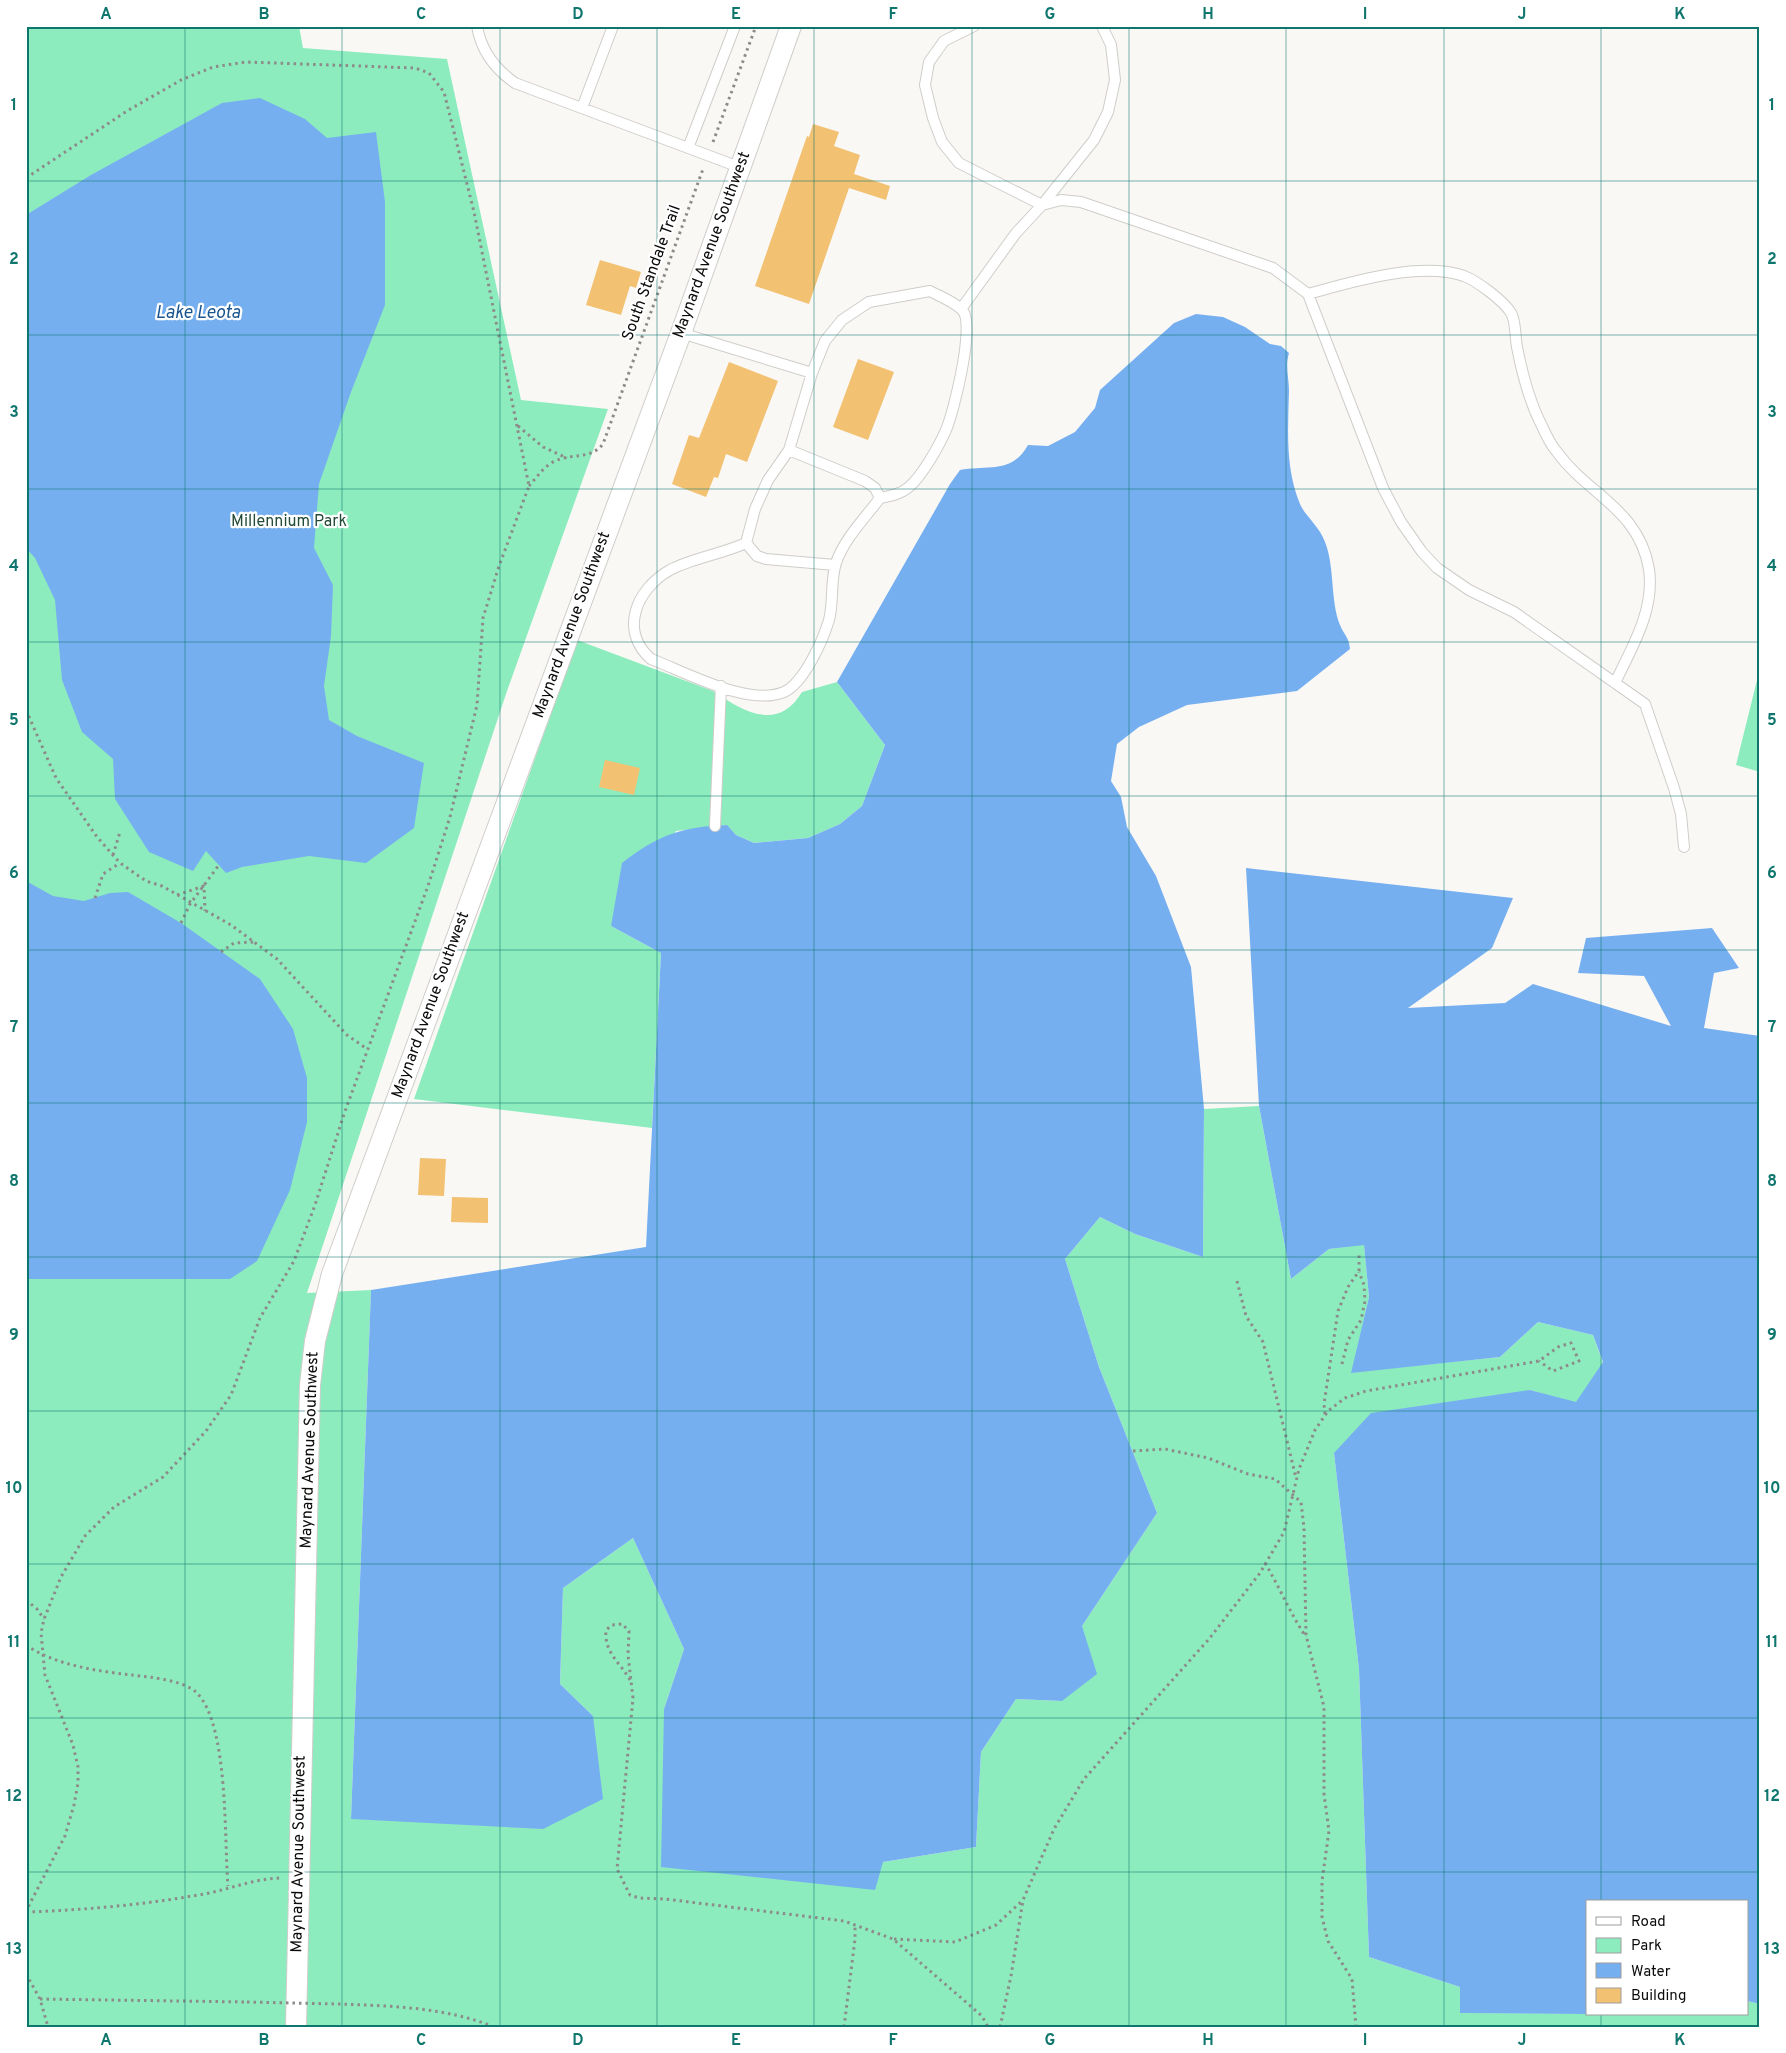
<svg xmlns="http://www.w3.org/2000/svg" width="1786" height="2053" viewBox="0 0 1786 2053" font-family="Overpass,sans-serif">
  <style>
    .green { fill: #8decbe }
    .water { fill: #76aff0 }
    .building { fill: #f2c172 }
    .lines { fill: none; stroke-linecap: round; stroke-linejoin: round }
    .service-casing { stroke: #cfcdca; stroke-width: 12 }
    .minor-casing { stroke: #cfcdca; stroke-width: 22 }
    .path { stroke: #8d8b89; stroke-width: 3; stroke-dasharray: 2.5 4; stroke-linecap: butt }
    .service { stroke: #fff; stroke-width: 10 }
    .minor { stroke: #fff; stroke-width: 20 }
    .path-bridge { stroke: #8d8b89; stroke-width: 3; stroke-dasharray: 2.5 4; stroke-linecap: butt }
    .grid { fill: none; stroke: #0f766e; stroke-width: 1; stroke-opacity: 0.55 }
    .labels { text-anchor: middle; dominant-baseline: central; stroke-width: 4.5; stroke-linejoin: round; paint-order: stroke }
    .street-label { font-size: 16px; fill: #0c0b0a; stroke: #fff }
    .park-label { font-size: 16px; fill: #224b38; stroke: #fff }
    .water-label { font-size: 18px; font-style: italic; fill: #1a5590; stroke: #fff }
    .neatline { fill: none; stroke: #0f766e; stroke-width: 2 }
    .grid-label { font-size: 16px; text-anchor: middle; font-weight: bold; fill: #0f766e }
  </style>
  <rect width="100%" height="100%" fill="#faf8f5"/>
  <!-- green -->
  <path class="green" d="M 26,26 L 299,26 L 303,48 L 447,59 L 521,400 L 608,409 L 507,691 L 307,1293 L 371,1290 L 351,1819 L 593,1716 L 560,1684 L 563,1588 L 633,1538 L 684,1649 L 664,1709 L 883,1862 L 976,1847 L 981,1752 L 1016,1699 L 1062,1701 L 1082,1626 L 1157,1513 L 1099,1367 L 1065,1259 L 1100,1217 L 1135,1234 L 1203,1257 L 1204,1109 L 1259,1106 L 1291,1279 L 1329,1249 L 1364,1244 L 1369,1297 L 1352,1372 L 1500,1357 L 1538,1322 L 1593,1335 L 1603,1363 L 1576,1403 L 1530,1390 L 1334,1453 L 1359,1669 L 1369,1957 L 1460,1987 L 1460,2013 L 1747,2014 L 1747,2001 L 1760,2004 L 1760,2027 L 26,2027 Z
    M 577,640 L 713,691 C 744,712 778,732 802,692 L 837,682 L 885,745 L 862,806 L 840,824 L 808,838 L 754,843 L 736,835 L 726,825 L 676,831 L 611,926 L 661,953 L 652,1128 L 414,1099 Z
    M 1760,668 L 1760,772 L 1736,765 Z"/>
  <!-- water -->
  <path class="water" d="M 260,98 L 305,119 L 327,138 L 376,132 L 385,202 L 385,305 L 351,392 L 319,484 L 314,548 L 333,585 L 331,636 L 324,686 L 329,720 L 357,736 L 424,763 L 414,828 L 366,863 L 309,856 L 242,867 L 226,873 L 206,851 L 193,871 L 149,852 L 115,799 L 113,759 L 82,732 L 62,680 L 55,600 L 35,558 L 26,548 L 26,215 L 91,175 L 222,103 Z
    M 1196,314 L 1223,317 L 1245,327 L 1270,344 L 1281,346 L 1289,353 C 1285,366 1289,378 1289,391 C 1288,429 1285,468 1300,504 C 1305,516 1320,527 1325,542 C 1335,567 1330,600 1340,625 C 1344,635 1349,637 1350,649 L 1297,691 L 1187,705 L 1139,727 L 1117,744 L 1111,781 L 1121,797 L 1127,827 L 1156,876 L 1191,967 L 1204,1109 L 1203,1257 L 1135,1234 L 1100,1217 L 1065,1259 L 1099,1367 L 1157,1513 L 1082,1626 L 1097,1674 L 1062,1701 L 1016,1699 L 981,1752 L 976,1847 L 883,1862 L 875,1890 L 661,1867 L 664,1709 L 684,1649 L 633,1538 L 563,1588 L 560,1684 L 593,1716 L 603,1799 L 543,1829 L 351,1819 L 371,1290 L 646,1247 L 661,953 L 611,926 L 622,863 C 658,835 681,827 727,825 L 736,835 L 754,843 L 808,838 L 840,824 L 862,806 L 885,745 L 837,682 L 950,484 L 960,470 C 988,465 1012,474 1028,445 L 1048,446 L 1075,432 L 1095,408 L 1100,390 L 1174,323 Z
    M 1246,868 L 1513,898 L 1492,948 L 1408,1008 L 1505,1003 L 1533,984 L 1671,1026 L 1644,976 L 1578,973 L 1586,938 L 1712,928 L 1739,968 L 1714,973 L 1704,1028 L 1760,1036 L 1760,2004 L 1747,2001 L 1747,1902 L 1587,1902 L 1587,2014 L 1460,2013 L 1460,1987 L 1369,1957 L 1359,1669 L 1334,1453 L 1371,1413 L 1530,1390 L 1576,1402 L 1603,1362 L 1593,1335 L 1538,1322 L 1500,1357 L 1351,1373 L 1369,1297 L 1364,1245 L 1329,1249 L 1291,1279 L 1259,1106 Z
    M 26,881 L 53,896 L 84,901 L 110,893 L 128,892 L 181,923 L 260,979 L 293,1029 L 307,1078 L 307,1122 L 290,1190 L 257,1261 L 230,1279 L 26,1279 Z"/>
  <!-- building -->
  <path class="building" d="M 813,124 L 839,132 L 834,146 L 860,155 L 854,174 L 890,186 L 886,200 L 849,188 L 809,304 L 755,286 L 807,136 L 809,137 Z
    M 600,260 L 641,272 L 636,288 L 630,286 L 621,315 L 586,305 Z
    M 858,359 L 894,372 L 868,440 L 833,427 Z
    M 729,362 L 778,381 L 747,462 L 726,454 L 718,478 L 714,477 L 706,497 L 672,484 L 689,435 L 699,438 Z
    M 605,760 L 640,768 L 634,795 L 599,787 Z
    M 420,1158 L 446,1159 L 444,1196 L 418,1195 Z
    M 452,1197 L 488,1198 L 488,1223 L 451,1222 Z"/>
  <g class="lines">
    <!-- service casing -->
    <g class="service-casing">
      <path id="service" d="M 477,26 C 481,51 495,69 515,83 L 739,167
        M 974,26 L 944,41 L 929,62 L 925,85 L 933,118 L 942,142 L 959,163 L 1042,205 L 1061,200 L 1081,202 L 1273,268 L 1308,294 L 1383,488 L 1401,522 L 1422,552 L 1437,568 L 1469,590 L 1514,612 L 1645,704 L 1674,788 L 1681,814 L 1684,847
        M 582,108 L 613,26
        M 688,148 L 735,26
        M 930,291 C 939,296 957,303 963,311 C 975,326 954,411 946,430 C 939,446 922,476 909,487 C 901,494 890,496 880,498 C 865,518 844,539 836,563 C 830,581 834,602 829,620 C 823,640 804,683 784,692 C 749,707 685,672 651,659 C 619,631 636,589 670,570 C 693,558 722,554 746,543 L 755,509 L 768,480 L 789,450 L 812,373 L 825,341 L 842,320 L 869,302 Z
        M 1308,294 C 1351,282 1420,261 1464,276 C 1477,281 1504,301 1511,313 C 1516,321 1515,337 1517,347 C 1522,373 1529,401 1542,426 C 1546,435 1551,445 1557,452 C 1588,495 1639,509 1649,569 C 1655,610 1632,647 1615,683
        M 961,309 L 1016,233 L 1042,205 L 1094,140 L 1108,112 L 1115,80 L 1111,45 L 1102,26
        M 681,333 L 812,373
        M 789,450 L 865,481 L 875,488 L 880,498
        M 746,543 L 757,556 L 766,559 L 835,565
        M 715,826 L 721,686"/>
    </g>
    <!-- minor casing -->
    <g class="minor-casing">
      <path id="minor" d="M 296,2027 L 310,1385 L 315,1341 L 332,1274 L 681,333 L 791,26"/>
    </g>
    <!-- path -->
    <path class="path" d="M 713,142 L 756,26
      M 26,178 L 127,111 L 181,80 L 213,67 L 246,62 L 415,68 L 429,73 L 444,92 L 474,212 L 529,486 L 499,566 L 483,618 L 477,705 L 450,817 L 428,886 L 344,1114 L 315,1205 L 294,1261 L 260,1318 L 231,1395 L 206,1431 L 163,1477 L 114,1507 L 85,1536 L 61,1577 L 44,1619 L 41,1633 L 45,1675 L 73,1745 L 78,1767 L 78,1783 L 74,1805 L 65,1836 L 26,1911
      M 518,426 L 543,447 L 567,458
      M 529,486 C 537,477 544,466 555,461 C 572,453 590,460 603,444 L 703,169
      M 26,710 L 56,778 L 97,837 L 120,863 L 146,881 L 162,886 L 231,925 L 277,959 L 347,1035 L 367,1049
      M 113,855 L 120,832
      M 177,895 L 204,886 L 205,911
      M 95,898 L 103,874 L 120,863
      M 181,923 L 190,904 L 219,865
      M 221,952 L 234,943 L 254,942
      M 1237,1281 L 1246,1316 L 1263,1342 L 1296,1478
      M 1342,1364 L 1348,1340 L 1361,1320 L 1365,1301 L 1364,1285 L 1359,1272
      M 1325,1414 L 1324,1404 L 1338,1311 L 1348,1287 L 1359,1271 L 1359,1253
      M 1133,1451 L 1165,1449 L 1208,1458 L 1248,1474 L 1275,1479 L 1301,1502 L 1304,1528 L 1306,1635 L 1324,1707 L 1324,1794 L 1329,1831 L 1322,1881 L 1322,1917 L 1328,1941 L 1352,1979 L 1356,2027
      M 1265,1563 C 1280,1588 1290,1613 1306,1637
      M 26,1600 L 37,1609 L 44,1619
      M 26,1645 C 55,1665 96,1671 132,1675 C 149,1677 184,1680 197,1693 C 229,1726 224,1840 228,1886
      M 630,1680 C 620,1662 604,1653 606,1630 L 612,1625 L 622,1624 L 629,1631 L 628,1655 L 633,1698 L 617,1869 L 630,1895 L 639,1898 L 665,1899 L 844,1921 L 893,1939 L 982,2016 L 988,2027
      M 26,1912 C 84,1910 141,1905 198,1895 C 226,1891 251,1879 280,1878
      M 894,1939 L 955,1942 L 996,1925 L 1022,1901
      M 26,1974 L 40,1999 L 48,2027
      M 40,1999 L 247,2002
      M 338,2004 C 391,2006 445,2007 494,2027
      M 844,2027 L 855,1939 L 855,1925
      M 1000,2027 L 1011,1976 L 1023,1900 L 1054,1829 L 1084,1779 L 1209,1639 L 1260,1573 L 1284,1532 L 1299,1469 L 1315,1430 L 1328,1411 L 1345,1398 L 1366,1391 L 1539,1361 L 1558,1347 L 1571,1343 L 1579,1361 L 1553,1371 L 1539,1361"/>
    <!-- service -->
    <use href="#service" class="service"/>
    <!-- minor -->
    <use href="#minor" class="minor"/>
    <!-- path-bridge -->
    <path class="path-bridge" d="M 247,2002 L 338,2004"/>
  </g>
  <!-- grid -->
  <path class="grid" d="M 185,26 L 185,2027M 342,26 L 342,2027M 500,26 L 500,2027M 657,26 L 657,2027M 814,26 L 814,2027M 972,26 L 972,2027M 1129,26 L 1129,2027M 1286,26 L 1286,2027M 1444,26 L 1444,2027M 1601,26 L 1601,1902M 26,181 L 1760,181M 26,335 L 1760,335M 26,489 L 1760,489M 26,642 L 1760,642M 26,796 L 1760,796M 26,950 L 1760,950M 26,1103 L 1760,1103M 26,1257 L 1760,1257M 26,1411 L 1760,1411M 26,1564 L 1760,1564M 26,1718 L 1760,1718M 26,1872 L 1760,1872M 1601,2014 L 1601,2027"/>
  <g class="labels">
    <!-- street labels -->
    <g class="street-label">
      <text transform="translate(712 245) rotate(-70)">Maynard Avenue Southwest</text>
      <text transform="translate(652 273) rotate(-70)">South Standale Trail</text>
      <text transform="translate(572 625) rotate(-70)">Maynard Avenue Southwest</text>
      <text transform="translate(431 1005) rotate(-70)">Maynard Avenue Southwest</text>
      <text transform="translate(310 1450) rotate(-88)">Maynard Avenue Southwest</text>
      <text transform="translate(299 1854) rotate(-89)">Maynard Avenue Southwest</text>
    </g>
    <!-- park labels -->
    <g class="park-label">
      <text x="289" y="522">Millennium Park</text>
    </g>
    <!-- water labels -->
    <g class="water-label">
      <text x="198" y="313">Lake Leota</text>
    </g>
  </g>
  <!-- border -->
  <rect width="1786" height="2053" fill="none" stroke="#ffffff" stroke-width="55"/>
  <!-- legend -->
  <rect x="1586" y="1900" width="162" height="115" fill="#ffffff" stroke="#9e9d9d"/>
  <rect x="1596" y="1917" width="25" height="8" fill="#ffffff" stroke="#9e9d9d"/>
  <text x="1631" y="1926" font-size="15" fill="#0c0b0a">Road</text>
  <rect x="1596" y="1938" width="25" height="15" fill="#8decbe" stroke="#9e9d9d"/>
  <text x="1631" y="1950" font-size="15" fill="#0c0b0a">Park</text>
  <rect x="1596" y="1963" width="25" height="15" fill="#76aff0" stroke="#9e9d9d"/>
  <text x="1631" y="1976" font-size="15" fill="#0c0b0a">Water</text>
  <rect x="1596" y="1988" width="25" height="15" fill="#f2c172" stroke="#9e9d9d"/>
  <text x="1631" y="2000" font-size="15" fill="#0c0b0a">Building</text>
  <rect x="28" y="28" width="1730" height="1998" class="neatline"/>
  <g class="grid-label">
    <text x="106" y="19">A</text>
    <text x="264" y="19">B</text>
    <text x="421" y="19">C</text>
    <text x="578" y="19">D</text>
    <text x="736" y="19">E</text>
    <text x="893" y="19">F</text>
    <text x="1050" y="19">G</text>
    <text x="1208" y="19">H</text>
    <text x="1365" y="19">I</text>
    <text x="1522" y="19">J</text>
    <text x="1680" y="19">K</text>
    <text x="14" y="110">1</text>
    <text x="1772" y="110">1</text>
    <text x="14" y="264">2</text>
    <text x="1772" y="264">2</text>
    <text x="14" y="417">3</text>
    <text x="1772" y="417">3</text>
    <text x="14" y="571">4</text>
    <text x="1772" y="571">4</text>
    <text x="14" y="725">5</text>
    <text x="1772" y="725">5</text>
    <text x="14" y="878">6</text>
    <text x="1772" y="878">6</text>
    <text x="14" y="1032">7</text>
    <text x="1772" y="1032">7</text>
    <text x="14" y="1186">8</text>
    <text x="1772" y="1186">8</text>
    <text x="14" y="1340">9</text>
    <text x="1772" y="1340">9</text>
    <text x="14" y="1493">10</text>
    <text x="1772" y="1493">10</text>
    <text x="14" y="1647">11</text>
    <text x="1772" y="1647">11</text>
    <text x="14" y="1801">12</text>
    <text x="1772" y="1801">12</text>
    <text x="14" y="1954">13</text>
    <text x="1772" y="1954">13</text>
    <text x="106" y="2045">A</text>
    <text x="264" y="2045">B</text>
    <text x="421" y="2045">C</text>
    <text x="578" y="2045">D</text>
    <text x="736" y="2045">E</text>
    <text x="893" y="2045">F</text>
    <text x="1050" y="2045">G</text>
    <text x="1208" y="2045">H</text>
    <text x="1365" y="2045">I</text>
    <text x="1522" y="2045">J</text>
    <text x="1680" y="2045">K</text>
  </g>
</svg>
